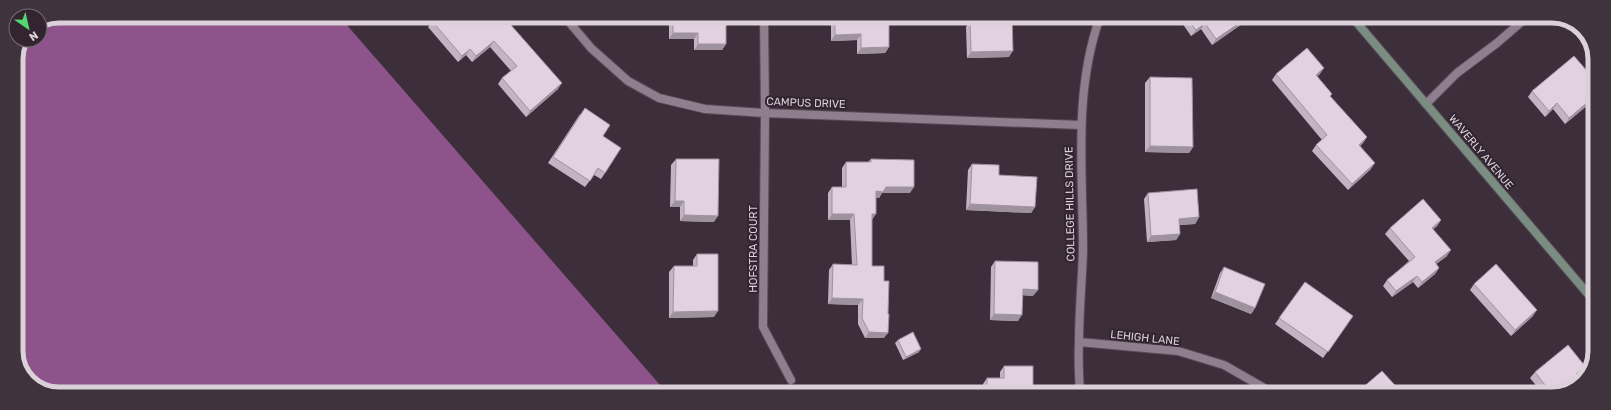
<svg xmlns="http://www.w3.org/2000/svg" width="1611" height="410" viewBox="0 0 1611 410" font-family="Rubik,sans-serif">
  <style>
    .forest { fill: #8e538b }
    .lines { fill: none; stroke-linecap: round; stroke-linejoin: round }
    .street-casing { stroke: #564b55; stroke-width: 10 }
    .secondary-casing { stroke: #564b55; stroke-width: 10 }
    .street { stroke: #8f7f8e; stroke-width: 8 }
    .secondary { stroke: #7a8d80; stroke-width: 8 }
    .wall { fill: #c2b4c2 }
    .shaded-wall { fill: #9e929e }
    .building { fill: #e2d1e1; stroke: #9e929e }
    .labels { text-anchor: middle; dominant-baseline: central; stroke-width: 4; stroke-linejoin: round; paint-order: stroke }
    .street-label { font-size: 11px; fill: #dad1d9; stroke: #322531 }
    .rim { fill: none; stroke: #dad1d9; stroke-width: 5 }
  </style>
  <rect width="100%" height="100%" fill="#3c2f3b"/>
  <!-- forest -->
  <path class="forest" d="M 59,16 L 339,16 L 667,393 L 51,393 L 27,379 L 16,356 L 16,59 L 24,40 L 40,40 L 40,24 Z"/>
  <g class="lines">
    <!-- street casing -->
    <g class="street-casing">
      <path id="street" d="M 564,16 L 591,48 L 628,81 L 659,98 L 705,109 L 765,113 L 1080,125
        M 764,16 L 765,113 L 763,327 L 791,380
        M 1426,104 L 1457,73 L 1497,43 L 1527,17
        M 1079,342 L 1178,351 L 1224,365 L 1266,389 L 1271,394
        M 1080,394 C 1079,377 1078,359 1079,342 C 1079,312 1082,281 1083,251 C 1083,172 1073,93 1100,17"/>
    </g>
    <!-- secondary casing -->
    <g class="secondary-casing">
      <path id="secondary" d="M 1352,17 L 1594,301"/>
    </g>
    <!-- street -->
    <use href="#street" class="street"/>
    <!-- secondary -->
    <use href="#secondary" class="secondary"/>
  </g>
  <!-- wall -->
  <path class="wall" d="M 503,16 L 558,89 L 526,117 L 498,84 L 502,78 L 511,71 L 490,47 L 472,62 L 466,55 L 458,62 L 428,27 L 432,21 Z
    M 669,16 L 726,16 L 726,44 L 722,50 L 694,50 L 694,39 L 669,39 Z
    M 831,16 L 889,16 L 889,47 L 885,53 L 857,54 L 857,40 L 831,41 Z
    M 979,17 L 1012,17 L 1009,57 L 967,58 L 966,27 L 970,21 L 978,21 L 978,19 Z
    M 1178,17 L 1251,17 L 1249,19 L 1212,45 L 1201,29 L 1191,36 Z
    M 1276,74 L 1320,74 L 1317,76 L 1332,94 L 1330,97 L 1367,137 L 1363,143 L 1360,146 L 1371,169 L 1348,190 L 1312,151 L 1316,145 L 1322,140 L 1272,80 Z
    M 1150,77 L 1193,147 L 1189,153 L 1145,152 L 1145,83 Z
    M 1595,80 L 1595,99 L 1565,124 L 1553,109 L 1545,117 L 1528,97 L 1532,91 Z
    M 580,114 L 603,136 L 605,173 L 601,179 L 594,175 L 585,187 L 548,163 Z
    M 676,159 L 714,222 L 680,221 L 680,207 L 670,207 L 671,165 Z
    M 871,159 L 910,193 L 882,193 L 879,198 L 876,197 L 872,220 L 872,266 L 884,281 L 884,338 L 865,338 L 858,324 L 858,305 L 828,304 L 829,270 L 833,264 L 852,265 L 850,220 L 828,220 L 828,193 L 832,187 L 842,187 L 842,168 L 846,162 L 868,162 Z
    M 972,164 L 999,175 L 1035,207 L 1031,213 L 966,210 L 968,170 Z
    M 1148,193 L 1199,217 L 1195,224 L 1180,225 L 1180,234 L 1176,240 L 1147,242 L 1144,199 Z
    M 1441,220 L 1437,226 L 1433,229 L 1447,256 L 1436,264 L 1439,268 L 1435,274 L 1418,288 L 1413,282 L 1392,297 L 1383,286 L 1387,280 L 1409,261 L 1385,234 L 1390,228 Z
    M 697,254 L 714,317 L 669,318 L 669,272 L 674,266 L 693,266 L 693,260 Z
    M 995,261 L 1033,296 L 1023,295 L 1018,321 L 990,320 L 991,267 Z
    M 1224,267 L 1255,308 L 1251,314 L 1211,298 L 1220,273 Z
    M 1305,282 L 1353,316 L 1323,358 L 1275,324 Z
    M 1474,284 L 1533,316 L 1511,336 L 1470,290 Z
    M 898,340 L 919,352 L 903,360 L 895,343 Z
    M 1004,366 L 1033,394 L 983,394 L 983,384 L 987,378 L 1000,378 L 1000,372 Z
    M 1535,372 L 1581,372 L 1552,394 L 1543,394 L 1530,378 Z
    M 1361,389 L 1403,394 L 1358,394 Z"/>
  <!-- shaded-wall -->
  <path class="shaded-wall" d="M 1248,17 L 1251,17 L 1249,19 L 1212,45 L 1216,39 Z
    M 1205,23 L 1201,29 L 1191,36 L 1196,30 Z
    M 673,33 L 698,33 L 694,39 L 669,39 Z
    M 861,34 L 857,40 L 831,41 L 835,35 Z
    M 494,41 L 490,47 L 472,62 L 476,56 Z
    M 698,44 L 726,44 L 722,50 L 694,50 Z
    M 889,47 L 885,53 L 857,54 L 861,48 Z
    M 470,49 L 466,55 L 458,62 L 462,56 Z
    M 1013,51 L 1009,57 L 967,58 L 971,52 Z
    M 1324,68 L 1320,74 L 1312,81 L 1316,75 Z
    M 562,83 L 558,89 L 526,117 L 530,111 Z
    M 1595,96 L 1595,99 L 1565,124 L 1569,118 Z
    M 1557,103 L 1553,109 L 1545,117 L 1549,111 Z
    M 1367,137 L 1363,143 L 1355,150 L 1359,145 Z
    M 1150,146 L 1193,147 L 1189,153 L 1145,152 Z
    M 1375,163 L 1371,169 L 1348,190 L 1352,184 Z
    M 886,187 L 914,187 L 910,193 L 882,193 L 879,198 L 871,197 L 876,191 Z
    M 675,201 L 684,201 L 680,207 L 670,207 Z
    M 970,204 L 1035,207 L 1031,213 L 966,210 Z
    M 832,214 L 854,214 L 850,220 L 828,220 Z
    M 872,214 L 876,214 L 872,220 Z
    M 684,215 L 718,216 L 714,222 L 680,221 Z
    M 1199,217 L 1195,224 L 1175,225 L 1179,219 Z
    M 1441,220 L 1437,226 L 1428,234 L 1432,228 Z
    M 1180,234 L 1176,240 L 1147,242 L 1151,236 Z
    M 1451,250 L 1447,256 L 1431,268 L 1435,262 Z
    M 1439,268 L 1435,274 L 1418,288 L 1422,282 Z
    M 1417,276 L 1413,282 L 1392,297 L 1396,291 Z
    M 1023,289 L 1038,290 L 1033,296 L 1018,295 Z
    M 1215,292 L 1255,308 L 1251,314 L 1211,298 Z
    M 832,298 L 863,299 L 858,305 L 828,304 Z
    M 1537,310 L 1533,316 L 1511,336 L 1515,330 Z
    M 718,311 L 714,317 L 669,318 L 673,312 Z
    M 994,314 L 1022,315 L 1018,321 L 990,320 Z
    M 869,332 L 888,333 L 884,338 L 865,338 Z
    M 921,349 L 919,352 L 903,360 L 906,357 Z
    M 1585,366 L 1581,372 L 1572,380 L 1576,374 Z"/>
  <!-- building -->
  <path class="building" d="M 438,16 L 503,16 L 562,83 L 530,111 L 502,78 L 517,66 L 494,41 L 476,56 L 470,49 L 462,56 L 432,21 Z
    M 673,16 L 726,16 L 726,44 L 698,44 L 698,33 L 673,33 Z
    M 835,16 L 889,16 L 889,47 L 861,48 L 861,34 L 835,35 Z
    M 982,17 L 1012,17 L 1013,51 L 971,52 L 970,21 L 982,21 Z
    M 1186,17 L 1248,17 L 1216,39 L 1205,23 L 1196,30 Z
    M 1307,48 L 1324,68 L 1316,75 L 1332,94 L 1330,96 L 1367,137 L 1359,145 L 1375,163 L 1352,184 L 1316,145 L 1327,135 L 1276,74 Z
    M 1574,56 L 1595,80 L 1595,96 L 1569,118 L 1557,103 L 1549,111 L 1532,91 Z
    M 1150,77 L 1192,78 L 1193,147 L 1150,146 Z
    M 585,108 L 610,125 L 603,136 L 621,148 L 605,173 L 598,168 L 590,181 L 553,157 Z
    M 676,159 L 719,159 L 718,216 L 684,215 L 684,201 L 675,201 Z
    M 871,159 L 914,160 L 914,187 L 886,187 L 883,192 L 876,191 L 876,214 L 872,214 L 872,266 L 884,266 L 884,281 L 889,281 L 888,314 L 889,314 L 888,333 L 869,332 L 862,318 L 863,299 L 832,298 L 833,264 L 857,265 L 854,214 L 832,214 L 832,187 L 846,187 L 846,162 L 871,162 Z
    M 972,164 L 999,165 L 999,175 L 1037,177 L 1035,207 L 970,204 Z
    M 1197,189 L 1199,217 L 1179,219 L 1180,234 L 1151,236 L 1148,193 Z
    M 1423,199 L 1441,220 L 1432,228 L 1451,250 L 1435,262 L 1439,268 L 1422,282 L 1417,276 L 1396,291 L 1387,280 L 1415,257 L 1390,228 Z
    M 697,254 L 718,254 L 718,311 L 673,312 L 674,266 L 697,266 Z
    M 995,261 L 1038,262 L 1038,290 L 1023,289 L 1022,315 L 994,314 Z
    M 1496,264 L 1537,310 L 1515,330 L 1474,284 Z
    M 1224,267 L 1265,284 L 1255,308 L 1215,292 Z
    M 1305,282 L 1353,316 L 1328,352 L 1279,318 Z
    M 913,332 L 921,349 L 906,357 L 898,340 Z
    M 1568,345 L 1585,366 L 1576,374 L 1581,380 L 1578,385 L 1552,394 L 1535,372 Z
    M 1004,366 L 1033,366 L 1033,394 L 987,394 L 987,378 L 1004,378 Z
    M 1382,371 L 1403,394 L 1366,394 L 1361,389 Z"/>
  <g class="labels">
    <!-- street labels -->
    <g class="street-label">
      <text transform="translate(806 103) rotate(2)">CAMPUS DRIVE</text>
      <text transform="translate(1481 152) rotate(50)">WAVERLY AVENUE</text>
      <text transform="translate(1070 204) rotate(-91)">COLLEGE HILLS DRIVE</text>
      <text transform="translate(753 249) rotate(-90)">HOFSTRA COURT</text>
      <text transform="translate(1145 338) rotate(6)">LEHIGH LANE</text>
    </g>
  </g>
  <!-- crop -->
  <path d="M0 0H1611V410H0ZM59 23H1552A36 36 0 0 1 1588 59V351A36 36 0 0 1 1552 387H59A36 36 0 0 1 23 351V59A36 36 0 0 1 59 23Z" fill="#3f333e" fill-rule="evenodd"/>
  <path class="rim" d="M59 23H1552A36 36 0 0 1 1588 59V351A36 36 0 0 1 1552 387H59A36 36 0 0 1 23 351V59A36 36 0 0 1 59 23Z"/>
  <!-- north arrow -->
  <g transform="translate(28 28) rotate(146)"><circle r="19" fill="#322531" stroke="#756a74"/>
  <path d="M0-3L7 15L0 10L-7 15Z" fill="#56d671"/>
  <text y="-6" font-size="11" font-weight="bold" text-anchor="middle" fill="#dad1d9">N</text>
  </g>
</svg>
